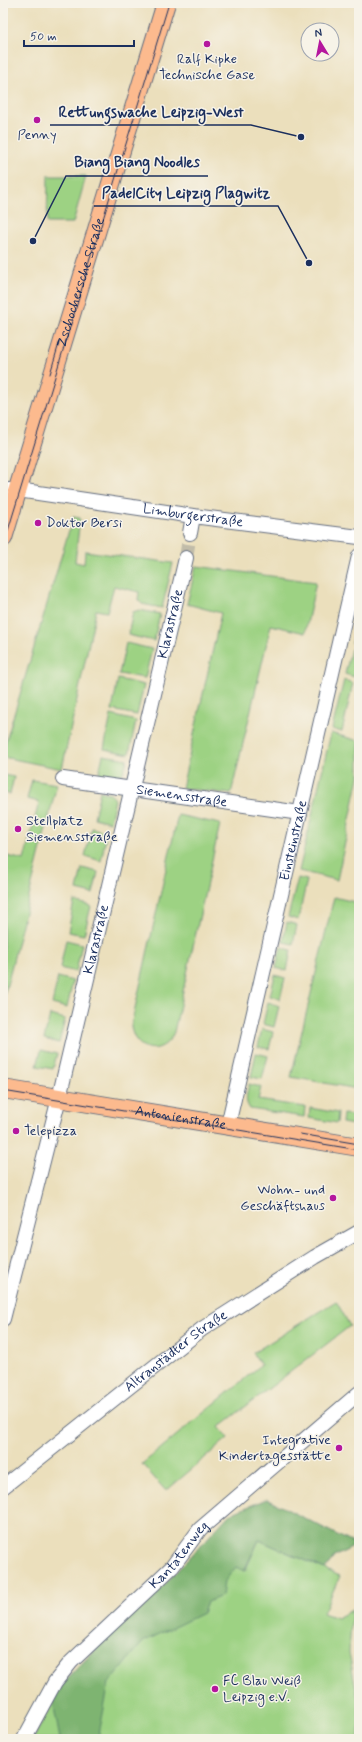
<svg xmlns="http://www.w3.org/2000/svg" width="362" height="1742" viewBox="0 0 362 1742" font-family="Mynerve,sans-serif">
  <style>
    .green { fill: #9dd283; stroke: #5c8070 }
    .forest { fill: #7eb471; stroke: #4c7268 }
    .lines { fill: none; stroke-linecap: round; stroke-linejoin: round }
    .minor-tunnel { stroke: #c1bca9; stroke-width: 14; stroke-dasharray: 14 7; stroke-linecap: butt }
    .minor-casing { stroke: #646d7f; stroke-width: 16 }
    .major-casing { stroke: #646d7f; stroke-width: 20 }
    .minor { stroke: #fff; stroke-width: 14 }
    .major { stroke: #fcba8e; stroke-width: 18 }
    .tram { stroke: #1b2f5e; stroke-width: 1 }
    .poi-dot { fill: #b5179e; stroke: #f7f3e8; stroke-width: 1.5 }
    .labels { text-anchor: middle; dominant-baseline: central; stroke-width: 3; stroke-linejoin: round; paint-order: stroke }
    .poi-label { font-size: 14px; fill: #1b2f5e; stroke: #f7f3e8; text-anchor: start }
    .street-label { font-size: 14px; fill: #1b2f5e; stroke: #f7f3e8 }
    .leader { fill: none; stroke: #1b2f5e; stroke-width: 1.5 }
    .callout-dot { fill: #1b2f5e; stroke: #f7f3e8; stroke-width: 1.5 }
    .callout-label { font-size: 15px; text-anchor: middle; font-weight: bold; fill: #1b2f5e; stroke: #f7f3e8; stroke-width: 3; stroke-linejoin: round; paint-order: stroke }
  </style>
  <rect width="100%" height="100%" fill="#f7f3e8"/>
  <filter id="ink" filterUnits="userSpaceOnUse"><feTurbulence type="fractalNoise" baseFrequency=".025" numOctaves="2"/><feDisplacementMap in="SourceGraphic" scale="8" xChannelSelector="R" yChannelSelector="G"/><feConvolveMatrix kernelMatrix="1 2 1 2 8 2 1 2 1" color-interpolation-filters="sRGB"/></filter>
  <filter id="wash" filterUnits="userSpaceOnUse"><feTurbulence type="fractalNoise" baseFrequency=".012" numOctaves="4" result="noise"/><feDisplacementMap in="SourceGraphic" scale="16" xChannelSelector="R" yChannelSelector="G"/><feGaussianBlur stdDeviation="0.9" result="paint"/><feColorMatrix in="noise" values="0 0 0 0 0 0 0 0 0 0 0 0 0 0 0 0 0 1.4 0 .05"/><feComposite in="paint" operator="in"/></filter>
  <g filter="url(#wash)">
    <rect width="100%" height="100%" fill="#ebdfbc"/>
    <!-- green -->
    <path class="green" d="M 48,176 L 86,176 L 73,223 L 47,223 Z
      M 73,517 L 80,518 L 75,562 L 84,564 L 85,551 L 173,563 L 162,608 L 142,604 L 138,600 L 139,592 L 114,586 L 107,612 L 96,610 L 62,769 L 3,757 L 3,751 Z
      M 196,566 L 316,582 L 305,633 L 271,625 L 231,794 L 182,788 L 221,613 L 187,604 Z
      M 139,610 L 160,614 L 154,641 L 128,635 L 133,612 Z
      M 358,617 L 359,618 L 359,645 L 352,643 Z
      M 126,643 L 152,649 L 145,678 L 119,674 Z
      M 351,649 L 359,651 L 355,677 L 345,674 Z
      M 118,679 L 144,685 L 137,715 L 112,710 Z
      M 344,680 L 353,683 L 342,732 L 332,729 Z
      M 111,715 L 136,721 L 129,754 L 104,749 Z
      M 331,733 L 359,741 L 359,777 L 337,880 L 299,871 Z
      M 103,755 L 127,759 C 122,781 119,781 98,777 Z
      M 3,775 L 14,777 L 10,794 L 3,793 Z
      M 32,780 L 57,784 L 6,989 L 3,996 L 3,855 L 24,860 L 39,802 L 27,799 Z
      M 100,791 C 107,793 112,793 115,800 L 110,822 L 94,818 Z
      M 178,815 L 220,824 L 174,1032 C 164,1057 134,1053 131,1026 Z
      M 92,828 L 107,832 L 101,861 L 85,856 Z
      M 82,868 L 98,872 L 93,894 L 77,890 Z
      M 298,878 L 307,880 L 298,920 L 288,917 Z
      M 334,897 L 359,903 L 359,1083 L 358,1089 L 291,1077 Z
      M 74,901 L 91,906 L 84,935 L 68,932 Z
      M 287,922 L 297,925 L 293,944 L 283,942 Z
      M 66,940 L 82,944 L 76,972 L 60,968 Z
      M 281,947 L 291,950 L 287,971 L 276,968 Z
      M 275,975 L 285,978 L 280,999 L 270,996 Z
      M 58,977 L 73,981 L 67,1008 L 52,1004 Z
      M 268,1002 L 279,1006 L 274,1027 L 263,1024 Z
      M 50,1015 L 65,1019 L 59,1043 L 44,1039 Z
      M 262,1029 L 273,1032 L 269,1049 L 258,1047 Z
      M 41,1050 L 57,1054 L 53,1069 L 37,1066 Z
      M 256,1053 L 268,1056 L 262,1079 L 251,1077 Z
      M 249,1084 L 261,1087 L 258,1100 L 305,1107 L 304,1117 L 250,1109 C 244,1101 247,1093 249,1084 Z
      M 310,1108 L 338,1113 L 337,1123 L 309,1118 Z
      M 343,1114 L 359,1116 L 359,1126 L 342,1123 Z
      M 336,1301 L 350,1326 L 219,1427 L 228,1438 L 166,1491 L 142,1464 L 261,1365 L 253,1353 Z
      M 259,1540 L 340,1576 L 323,1613 L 337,1618 L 352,1610 L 349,1652 L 358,1700 L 359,1699 L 359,1739 L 33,1739 L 63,1683 L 132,1612 L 231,1565 L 245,1571 Z"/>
    <!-- forest -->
    <path class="forest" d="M 267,1499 L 357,1545 L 334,1557 L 325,1569 L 259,1540 L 244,1571 L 236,1567 L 224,1582 L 222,1596 L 207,1602 L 203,1613 L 143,1642 L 109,1683 L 98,1739 L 60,1739 L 53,1702 L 63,1683 L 132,1612 L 163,1586 L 230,1514 Z"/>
  </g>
  <g filter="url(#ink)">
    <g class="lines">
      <!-- minor-tunnel -->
      <path class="minor-tunnel" d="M 186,558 L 190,533"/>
      <!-- minor casing -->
      <g class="minor-casing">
        <g id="minor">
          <path id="s1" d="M 3,490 L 18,490 L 193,516 L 359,537"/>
          <path d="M 190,533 L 193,516"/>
          <path id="s2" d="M 63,779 L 300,813"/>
          <path id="s3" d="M 228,1125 L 359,556"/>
          <path id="s4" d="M 3,1319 L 59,1098 L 186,558"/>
          <path id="s5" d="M 3,1487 L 202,1329 L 315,1257 L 359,1232"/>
          <path id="s6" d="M 24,1739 L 55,1682 L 71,1662 L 172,1567 L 200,1529 L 359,1393"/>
        </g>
      </g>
      <!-- major casing -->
      <g class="major-casing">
        <g id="major">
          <path id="s7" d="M 3,538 L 166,3"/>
          <path id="s8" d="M 3,1089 L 359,1147"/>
        </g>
      </g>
      <!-- minor -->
      <use href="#minor" class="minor"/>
      <!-- major -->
      <use href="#major" class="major"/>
      <!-- tram -->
      <path class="tram" d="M 50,374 L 60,340
        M 3,547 L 169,3
        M 3,1091 L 359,1150
        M 300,1134 L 359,1144"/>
    </g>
  </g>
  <!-- markers -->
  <g class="poi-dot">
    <circle cx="207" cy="44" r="4"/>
    <circle cx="37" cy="120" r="4"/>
    <circle cx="38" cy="523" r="4"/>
    <circle cx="18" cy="829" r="4"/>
    <circle cx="16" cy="1131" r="4"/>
    <circle cx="333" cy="1198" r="4"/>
    <circle cx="339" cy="1448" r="4"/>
    <circle cx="215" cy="1689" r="4"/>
  </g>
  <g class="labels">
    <!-- poi labels -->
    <g class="poi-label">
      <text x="207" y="59" text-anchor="middle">Ralf Kipke<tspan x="207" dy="16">Technische Gase</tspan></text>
      <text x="37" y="135" text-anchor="middle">Penny</text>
      <text x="46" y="523">Doktor Bersi</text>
      <text x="26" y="821">Stellplatz<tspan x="26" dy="16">Siemensstraße</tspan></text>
      <text x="24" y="1131">Telepizza</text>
      <text x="325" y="1190" text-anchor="end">Wohn- und<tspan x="325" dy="16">Geschäftshaus</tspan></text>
      <text x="331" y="1440" text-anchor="end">Integrative<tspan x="331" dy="16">Kindertagesstätte</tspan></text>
      <text x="223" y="1681">FC Blau Weiß<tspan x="223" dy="16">Leipzig e.V.</tspan></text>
    </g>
    <!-- street labels -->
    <g class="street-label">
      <text stroke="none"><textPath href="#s7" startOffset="267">Zschochersche Straße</textPath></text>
      <text stroke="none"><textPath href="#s1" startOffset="192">Limburgerstraße</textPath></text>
      <text stroke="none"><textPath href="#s4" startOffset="715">Klarastraße</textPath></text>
      <text stroke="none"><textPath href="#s2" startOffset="120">Siemensstraße</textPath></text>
      <text stroke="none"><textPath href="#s3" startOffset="292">Einsteinstraße</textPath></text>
      <text stroke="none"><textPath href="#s4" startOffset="391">Klarastraße</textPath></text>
      <text stroke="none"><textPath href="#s8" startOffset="180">Antonienstraße</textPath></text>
      <text stroke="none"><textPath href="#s5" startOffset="220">Altranstädter Straße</textPath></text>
      <text stroke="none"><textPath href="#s6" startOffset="243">Kantatenweg</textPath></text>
    </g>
  </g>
  <!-- callouts -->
  <path class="leader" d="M301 137L251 125H50M33 241L66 176H208M309 263L278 206H94"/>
  <g class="callout-dot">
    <circle cx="301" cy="137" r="4"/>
    <circle cx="33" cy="241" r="4"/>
    <circle cx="309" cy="263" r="4"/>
  </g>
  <g class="callout-label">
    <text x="151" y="117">Rettungswache Leipzig-West</text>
    <text x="137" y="167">Biang Biang Noodles</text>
    <text x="186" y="198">PadelCity Leipzig Plagwitz</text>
  </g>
  <!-- margin -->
  <rect width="362" height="1742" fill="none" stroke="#f7f3e8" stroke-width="16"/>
  <!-- north arrow -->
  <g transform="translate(320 42) rotate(350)"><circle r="19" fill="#f7f3e8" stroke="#9fa5b1"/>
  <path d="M0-3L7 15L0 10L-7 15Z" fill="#b5179e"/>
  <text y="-6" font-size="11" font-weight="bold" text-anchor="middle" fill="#1b2f5e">N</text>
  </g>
  <!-- scale -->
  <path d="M24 40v6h110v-6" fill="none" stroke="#1b2f5e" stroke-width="2"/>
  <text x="30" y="40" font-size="12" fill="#1b2f5e" stroke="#f7f3e8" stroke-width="3" paint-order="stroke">50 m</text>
</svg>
